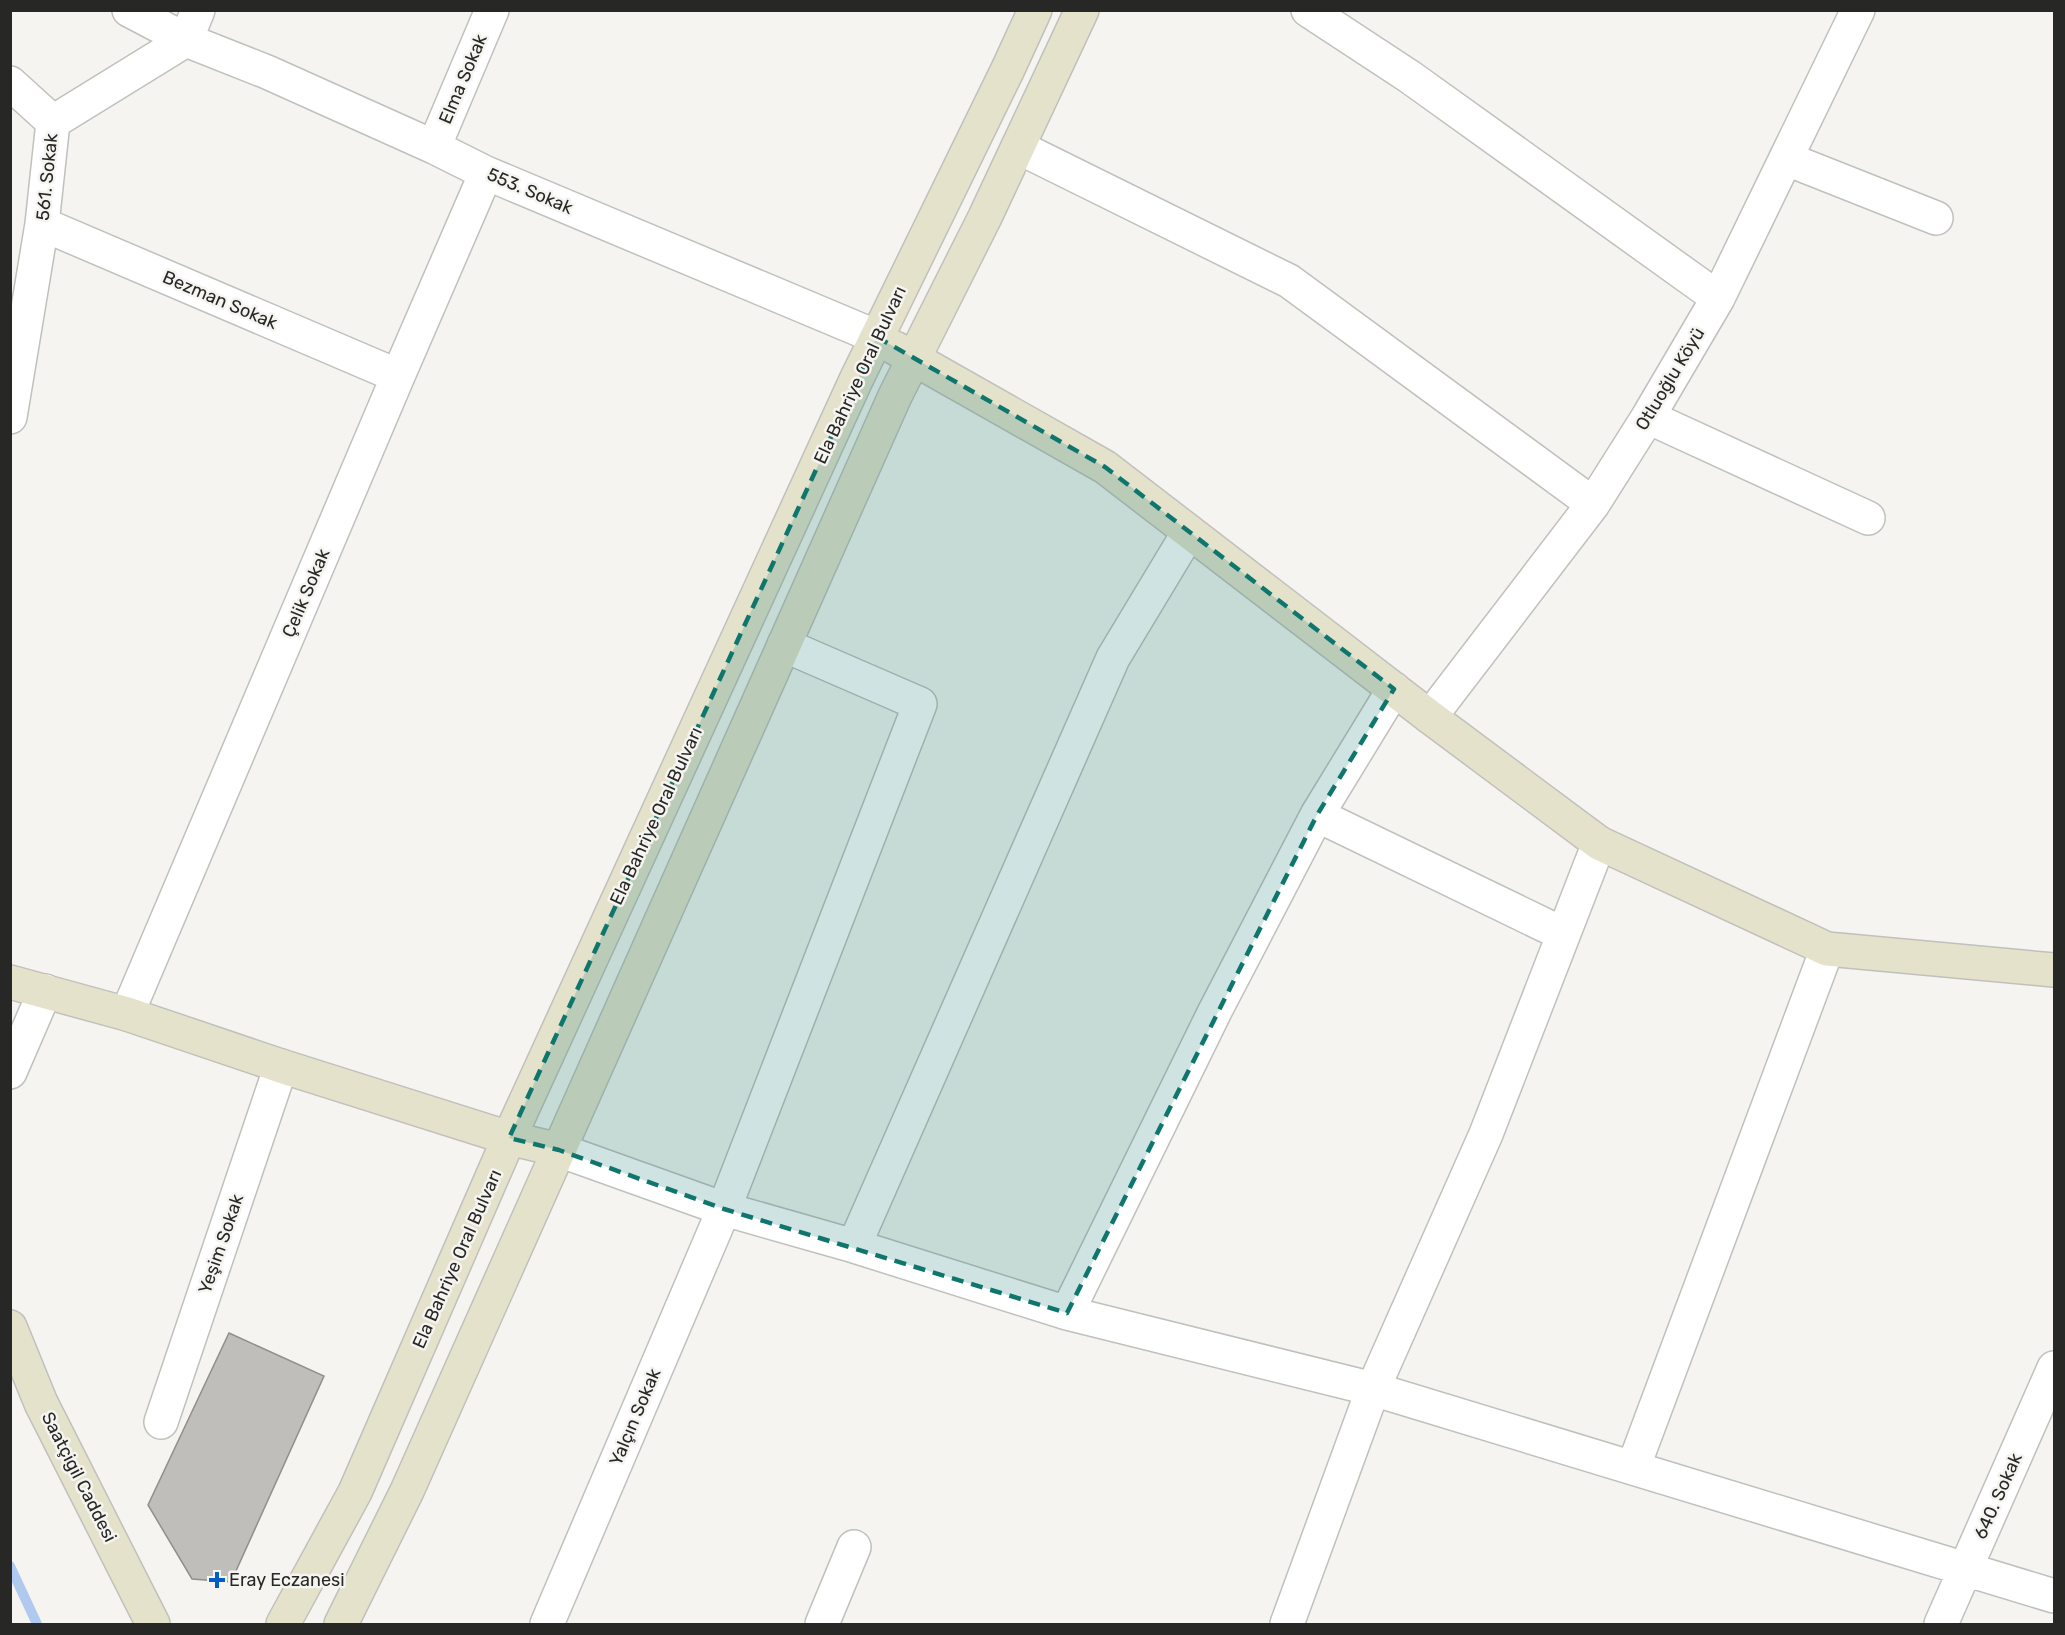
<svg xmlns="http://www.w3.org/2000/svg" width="2065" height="1635" viewBox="0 0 2065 1635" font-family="Rubik,sans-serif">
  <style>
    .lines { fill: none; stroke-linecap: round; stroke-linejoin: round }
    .stream { stroke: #afc9ef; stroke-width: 10 }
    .building { fill: #bfbeba; stroke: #908f8b; stroke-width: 1.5 }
    .street-casing { stroke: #c0c0bc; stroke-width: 36 }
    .secondary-casing { stroke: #c0c0bc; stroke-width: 36 }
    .street { stroke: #fff; stroke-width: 33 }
    .secondary { stroke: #e5e2cb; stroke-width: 33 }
    .marked { fill: #0f766e; fill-opacity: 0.2; stroke: #0f766e; stroke-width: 4.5; stroke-dasharray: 12 8; stroke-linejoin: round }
    .poi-dot { fill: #025dc6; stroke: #f5f4f0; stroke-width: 2 }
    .labels { text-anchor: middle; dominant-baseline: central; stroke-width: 5; stroke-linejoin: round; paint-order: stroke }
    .street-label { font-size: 18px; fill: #272725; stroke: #f5f4f0 }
    .poi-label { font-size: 18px; fill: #272725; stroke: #f5f4f0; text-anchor: start }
  </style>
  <rect width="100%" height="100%" fill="#f5f4f0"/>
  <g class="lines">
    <!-- stream -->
    <path class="stream" d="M 10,1566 L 37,1624"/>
  </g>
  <!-- building -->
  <path class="building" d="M 229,1333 L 324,1376 L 231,1582 L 192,1579 L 148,1505 Z"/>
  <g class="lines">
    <!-- street casing -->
    <g class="street-casing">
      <path id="street" d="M 129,10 L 186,40 L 267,72 L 434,147 L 486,173 L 877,337
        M 1308,10 L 1410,77 L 1718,298
        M 10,83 L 53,122
        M 434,147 L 492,10
        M 1018,147 L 1289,281 L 1593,504
        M 1787,159 L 1936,218
        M 42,224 L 398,376
        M 10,417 L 42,224 L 53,122 L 186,40 L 198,10
        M 1648,417 L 1868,518
        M 1430,717 L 1593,504 L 1648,417 L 1718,298 L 1858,10
        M 1317,815 L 1563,934
        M 127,1014 L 398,376 L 486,173
        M 10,1072 L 45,991
        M 559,1150 L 724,1209 L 854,1246 L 1067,1313 L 1373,1389 L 2054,1596
        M 854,1246 L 1113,658 L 1189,532
        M 1067,1313 L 1215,1011 L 1317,815 L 1394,689
        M 161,1422 L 281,1066
        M 1633,1468 L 1827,949
        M 547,1624 L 724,1209 L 920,704 L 784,645
        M 822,1624 L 854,1547
        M 1287,1624 L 1373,1389 L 1486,1134 L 1599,843
        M 1941,1624 L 2054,1368"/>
    </g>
    <!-- secondary casing -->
    <g class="secondary-casing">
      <path id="secondary" d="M 895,348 L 1105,467 L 1430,717 L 1599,843 L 1827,949 L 2054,970
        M 10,982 L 127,1014 L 281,1066 L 509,1138 L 559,1150
        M 10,1327 L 41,1403 L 153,1624
        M 283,1624 L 355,1492 L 509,1138 L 856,380 L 1008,69 L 1035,10
        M 341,1624 L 407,1491 L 895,396 L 985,217 L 1082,10"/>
    </g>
    <!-- street -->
    <use href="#street" class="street"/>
    <!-- secondary -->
    <use href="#secondary" class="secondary"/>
  </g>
  <!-- marked area -->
  <path class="marked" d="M 877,337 L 1105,467 L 1394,689 L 1317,815 L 1067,1313 L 724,1209 L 559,1150 L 509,1138 Z"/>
  <!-- markers -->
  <path class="poi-dot" d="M214 1571h6v6h6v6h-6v6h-6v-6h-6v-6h6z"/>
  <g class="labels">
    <!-- street labels -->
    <g class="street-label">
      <text transform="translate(463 79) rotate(-67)">Elma Sokak</text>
      <text transform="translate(47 177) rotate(-84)">561. Sokak</text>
      <text transform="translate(530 191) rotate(23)">553. Sokak</text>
      <text transform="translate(220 300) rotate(23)">Bezman Sokak</text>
      <text transform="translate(860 375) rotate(-65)">Ela Bahriye Oral Bulvarı</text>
      <text transform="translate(1670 379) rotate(-59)">Otluoğlu Köyü</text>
      <text transform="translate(306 593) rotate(-67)">Çelik Sokak</text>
      <text transform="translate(656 816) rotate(-65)">Ela Bahriye Oral Bulvarı</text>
      <text transform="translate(221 1244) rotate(-71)">Yeşim Sokak</text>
      <text transform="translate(457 1259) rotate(-66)">Ela Bahriye Oral Bulvarı</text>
      <text transform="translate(635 1417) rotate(-67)">Yalçın Sokak</text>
      <text transform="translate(79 1477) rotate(63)">Saatçigil Caddesi</text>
      <text transform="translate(1998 1496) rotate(-66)">640. Sokak</text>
    </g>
    <!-- poi labels -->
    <g class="poi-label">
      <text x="229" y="1580">Eray Eczanesi</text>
    </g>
  </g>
  <!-- border -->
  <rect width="2065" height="1635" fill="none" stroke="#272725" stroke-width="24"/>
</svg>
